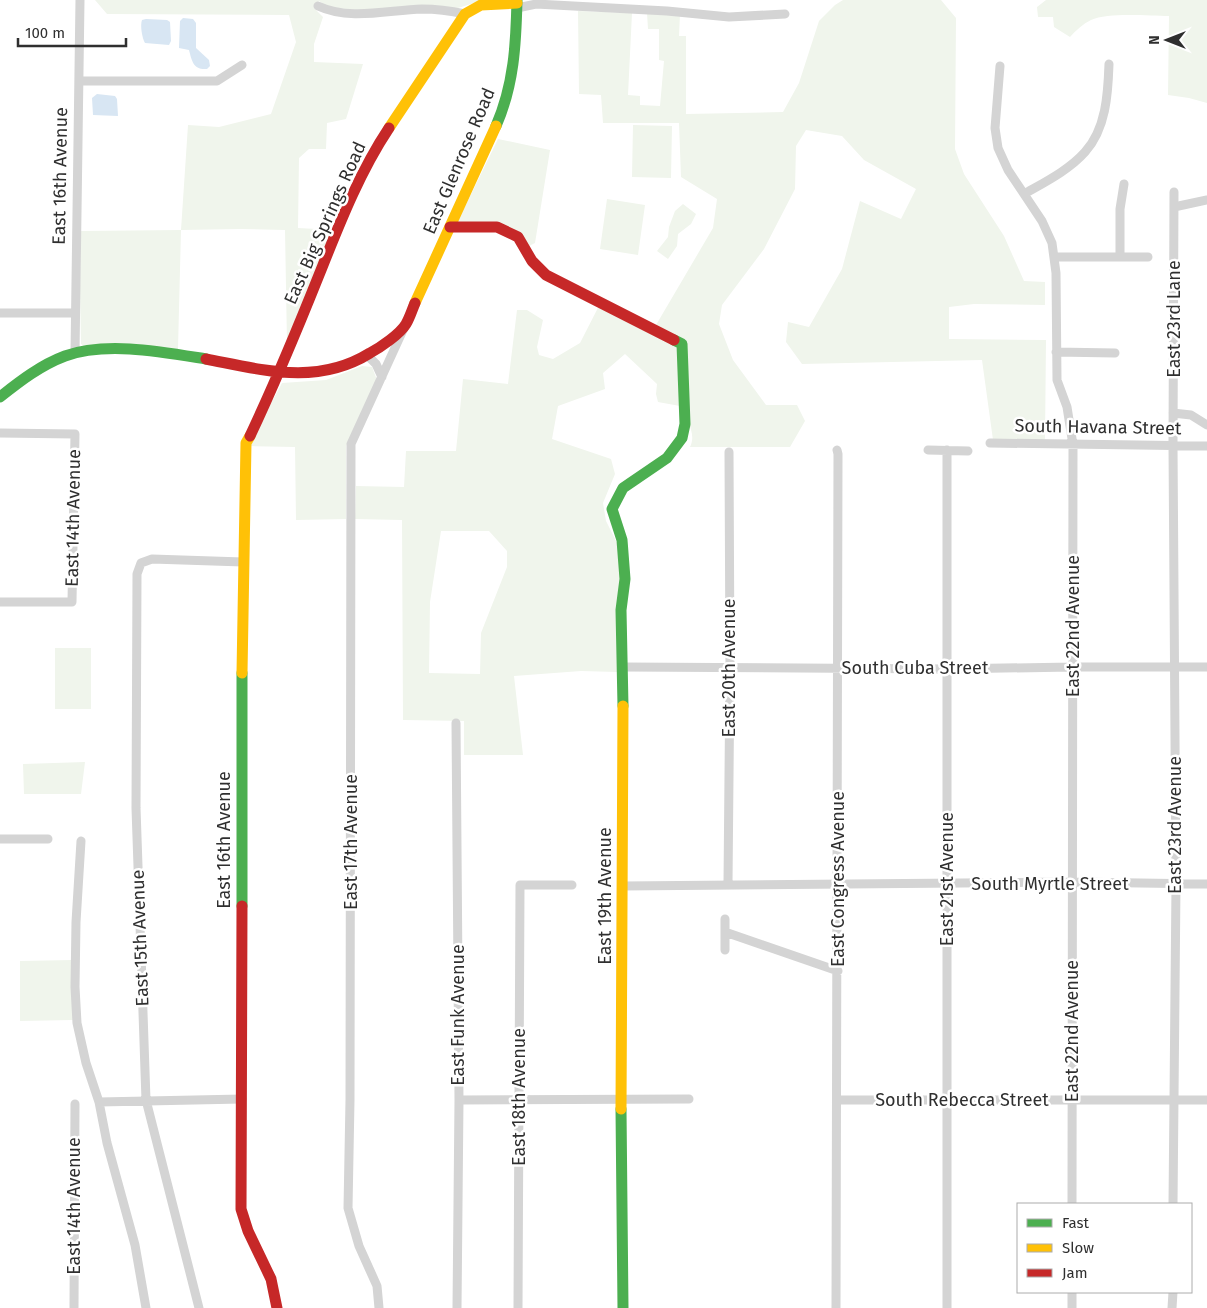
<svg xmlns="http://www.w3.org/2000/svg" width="1207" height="1308" viewBox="0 0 1207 1308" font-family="'Fira Sans',sans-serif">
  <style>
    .green { fill: #f0f5ec; fill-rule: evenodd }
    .water { fill: #d8e6f3 }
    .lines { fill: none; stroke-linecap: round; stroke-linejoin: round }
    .street { stroke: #d4d4d4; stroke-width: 9 }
    .fast { stroke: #4caf50; stroke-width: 11 }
    .slow { stroke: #ffc107; stroke-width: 11 }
    .jam { stroke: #c62828; stroke-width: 11 }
    .labels { text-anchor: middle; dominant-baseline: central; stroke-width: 5; stroke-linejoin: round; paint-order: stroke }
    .street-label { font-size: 18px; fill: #2f2f2f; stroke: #fff }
  </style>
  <rect width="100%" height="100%" fill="#fff"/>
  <!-- green -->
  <path class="green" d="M 95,0 L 484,0 L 458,8 L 355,10 L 328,7 L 319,1 L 314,8 L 323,17 L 314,44 L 314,62 L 363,64 L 346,119 L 327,123 L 326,149 L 309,149 L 299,158 L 298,228 L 335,230 L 287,344 L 285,230 L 240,229 L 181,230 L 178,349 L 86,348 L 81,344 L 80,289 L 81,231 L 181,230 L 188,125 L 219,127 L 271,114 L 296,42 L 289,15 L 107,14 Z
    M 843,0 L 941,0 L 956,18 L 955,149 L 964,174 L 1004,236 L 1024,281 L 1045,282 L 1045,305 L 974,304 L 949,307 L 949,339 L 1046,340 L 1045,440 L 993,440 L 982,360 L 802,364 L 786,342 L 788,322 L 809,327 L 842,269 L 860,201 L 901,219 L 916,189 L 864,160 L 842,136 L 806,130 L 796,146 L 795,189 L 764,249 L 722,305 L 719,324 L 733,360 L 766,405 L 797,405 L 805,421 L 790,447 L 690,447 C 697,433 686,419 680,406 L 658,402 L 656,394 L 657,384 L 625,354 L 603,373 L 605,389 L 558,406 L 552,439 L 611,459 L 615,474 L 603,503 L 606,521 L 617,543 L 622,570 L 616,612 L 617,672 L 581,671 L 514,676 L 523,755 L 464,755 L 464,721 L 403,720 L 402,520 L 355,519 L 356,486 L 404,487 L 406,451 L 456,451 L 463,379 L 508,384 L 517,310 L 527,310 L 543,320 L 537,347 L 539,355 L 553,359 L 580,343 L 603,298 L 656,325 L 713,228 L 717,199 L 681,177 L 679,123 L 603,123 L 601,95 L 579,94 L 578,11 L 632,13 L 628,95 L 640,96 L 640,105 L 660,106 L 664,61 L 659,60 L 659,29 L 648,29 L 647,13 L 680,14 L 679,36 L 686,36 L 686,114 L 783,112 L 799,83 L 819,21 L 835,5 ZM 441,531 L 489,531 L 507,551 L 507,567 L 481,633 L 480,674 L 429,673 L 430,602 Z
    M 1046,0 L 1207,0 L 1207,103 L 1189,98 L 1168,95 L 1169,16 C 1149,16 1108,12 1091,20 C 1083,24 1076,30 1070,37 L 1054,27 L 1053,17 L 1038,17 L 1037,7 Z
    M 633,125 L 672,126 L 671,178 L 632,177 Z
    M 498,139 L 550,150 L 535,243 L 527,247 L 521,235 L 457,223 Z
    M 607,199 L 645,205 L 638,255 L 600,249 Z
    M 683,204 L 696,214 L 691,224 L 678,234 L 677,246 L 668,259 L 657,251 L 668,237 L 669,227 L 675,211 Z
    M 362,366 L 372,367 L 377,380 L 346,446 L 346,519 L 296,520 L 295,447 L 248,446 L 282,383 L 326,380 Z
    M 55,648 L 91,648 L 91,709 L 55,709 Z
    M 85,762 L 81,794 L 24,794 L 23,764 Z
    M 73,960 L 73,1020 L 20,1021 L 20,961 Z"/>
  <!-- water -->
  <path class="water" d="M 183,18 L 193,19 L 196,23 L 196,48 L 209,60 L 210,66 L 207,69 C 193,70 192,61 189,50 L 179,48 L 180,21 Z
    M 146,19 L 167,20 L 170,22 L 171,41 L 169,45 L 145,43 C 142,38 140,25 142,20 Z
    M 97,94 L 115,96 L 117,99 L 118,116 L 93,115 L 92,98 Z"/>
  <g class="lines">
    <!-- street -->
    <path class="street" d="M 318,6 C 350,21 388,10 422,9 C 437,9 451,11 465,14
      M 517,8 L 536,4 L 667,11 L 729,17 L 785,14
      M 1000,66 L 995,128 L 998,148 L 1008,170 L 1042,221 L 1052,243 L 1056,273 L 1057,380 L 1067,407 L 1073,445 L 1072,1204
      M 79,81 L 217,81 L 242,65
      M 1024,194 C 1045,182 1069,170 1085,152 C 1106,129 1108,94 1109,64
      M 1174,207 L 1207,200
      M 1054,257 L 1148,257
      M 1120,257 L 1120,209 L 1124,184
      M 0,313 L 75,313
      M 1056,352 L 1115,353
      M 75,353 L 80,0
      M 368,356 L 376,364 L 382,377
      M 1173,413 L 1191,415 L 1207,425
      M 0,433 L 75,434 L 72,602 L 0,602
      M 990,443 L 1207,446
      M 928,450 L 968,451
      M 623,667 L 947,669 L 1072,667 L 1207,667
      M 456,723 L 459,1100 L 457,1308
      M 0,839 L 48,839
      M 81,841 L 76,922 L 75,987 L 77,1023 L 86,1063 L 99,1102 L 107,1143 L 135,1245 L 146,1308
      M 728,884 L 730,668 L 729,452
      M 623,886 L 1073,882 L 1207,884
      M 725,932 L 838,971
      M 725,950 L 725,919
      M 459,1100 L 689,1099
      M 837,1100 L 1207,1100
      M 99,1102 L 242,1099
      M 1173,1204 L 1176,884 L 1173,445 L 1174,192
      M 1072,1292 L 1072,1308
      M 74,1308 L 75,1104
      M 199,1308 L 146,1100 L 136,808 L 137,574 L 141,563 L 152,559 L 243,562
      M 379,1308 L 377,1286 L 359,1246 L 348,1208 L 350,1100 L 351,444 L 404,328
      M 518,1308 L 520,885 L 572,885
      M 836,1308 L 838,454 L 837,450
      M 947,1308 L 947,450
      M 1172,1308 L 1173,1292"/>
    <!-- fast -->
    <path class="fast" d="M 496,126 C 514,85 516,44 517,0
      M 0,397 C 20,381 41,365 65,356 C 106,341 163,352 206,359
      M 623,706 L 621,610 L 625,579 L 622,540 L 612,509 L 623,488 L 667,458 L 682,438 L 685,424 L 682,344 L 674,340
      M 242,906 L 242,673
      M 621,1109 L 623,1308"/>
    <!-- slow -->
    <path class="slow" d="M 389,128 L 465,14 L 481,5 L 517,3
      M 415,303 L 496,126
      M 242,673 L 246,443 L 250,436
      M 621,1109 L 623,706"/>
    <!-- jam -->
    <path class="jam" d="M 450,227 L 497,227 L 518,237 L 532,261 L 546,275 L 674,340
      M 206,359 C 263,370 317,386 370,353 C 381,347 400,334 406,324 C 410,317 412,310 415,303
      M 250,436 C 275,383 297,330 319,275 C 339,225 359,173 389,128
      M 242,906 L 241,1209 L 248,1231 L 271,1279 L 277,1308"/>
  </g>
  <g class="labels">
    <!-- street labels -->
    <g class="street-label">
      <text transform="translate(459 161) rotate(-67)">East Glenrose Road</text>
      <text transform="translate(60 176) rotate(-89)">East 16th Avenue</text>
      <text transform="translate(325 223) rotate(-66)">East Big Springs Road</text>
      <text transform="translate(1174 319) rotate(-90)">East 23rd Lane</text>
      <text transform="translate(1098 427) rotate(1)">South Havana Street</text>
      <text transform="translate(73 518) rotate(-89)">East 14th Avenue</text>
      <text transform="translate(1073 626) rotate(-90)">East 22nd Avenue</text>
      <text transform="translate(729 668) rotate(-90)">East 20th Avenue</text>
      <text x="915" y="668">South Cuba Street</text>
      <text transform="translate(1175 825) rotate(-90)">East 23rd Avenue</text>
      <text transform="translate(224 840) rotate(-90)">East 16th Avenue</text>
      <text transform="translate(351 842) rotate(-90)">East 17th Avenue</text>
      <text transform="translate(838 879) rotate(-90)">East Congress Avenue</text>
      <text transform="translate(947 879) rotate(-90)">East 21st Avenue</text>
      <text x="1050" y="884">South Myrtle Street</text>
      <text transform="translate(605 896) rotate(-90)">East 19th Avenue</text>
      <text transform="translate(140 938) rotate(-92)">East 15th Avenue</text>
      <text transform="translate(458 1015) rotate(-90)">East Funk Avenue</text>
      <text transform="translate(1072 1031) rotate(-90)">East 22nd Avenue</text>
      <text transform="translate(519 1097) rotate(-90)">East 18th Avenue</text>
      <text x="962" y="1100">South Rebecca Street</text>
      <text transform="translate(74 1206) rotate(-90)">East 14th Avenue</text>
    </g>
  </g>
  <!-- legend -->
  <rect x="1017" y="1203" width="175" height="90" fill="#ffffff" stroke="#acacac"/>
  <rect x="1027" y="1219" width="25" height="8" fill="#4caf50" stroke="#acacac"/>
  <text x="1062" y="1228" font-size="15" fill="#2f2f2f">Fast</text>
  <rect x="1027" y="1244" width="25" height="8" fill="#ffc107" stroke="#acacac"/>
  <text x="1062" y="1253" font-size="15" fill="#2f2f2f">Slow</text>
  <rect x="1027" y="1269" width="25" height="8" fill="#c62828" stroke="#acacac"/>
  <text x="1062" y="1278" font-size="15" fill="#2f2f2f">Jam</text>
  <!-- north arrow -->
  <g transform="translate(1167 40) rotate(270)" stroke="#ffffff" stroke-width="4" paint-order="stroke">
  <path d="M0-4L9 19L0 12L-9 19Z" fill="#2f2f2f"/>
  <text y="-8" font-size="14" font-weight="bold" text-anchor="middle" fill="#2f2f2f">N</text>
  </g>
  <!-- scale -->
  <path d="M18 38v8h108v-8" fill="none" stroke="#2f2f2f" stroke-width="2.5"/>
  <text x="25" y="38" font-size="15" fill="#2f2f2f" stroke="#ffffff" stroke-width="4" paint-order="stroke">100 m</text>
</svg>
